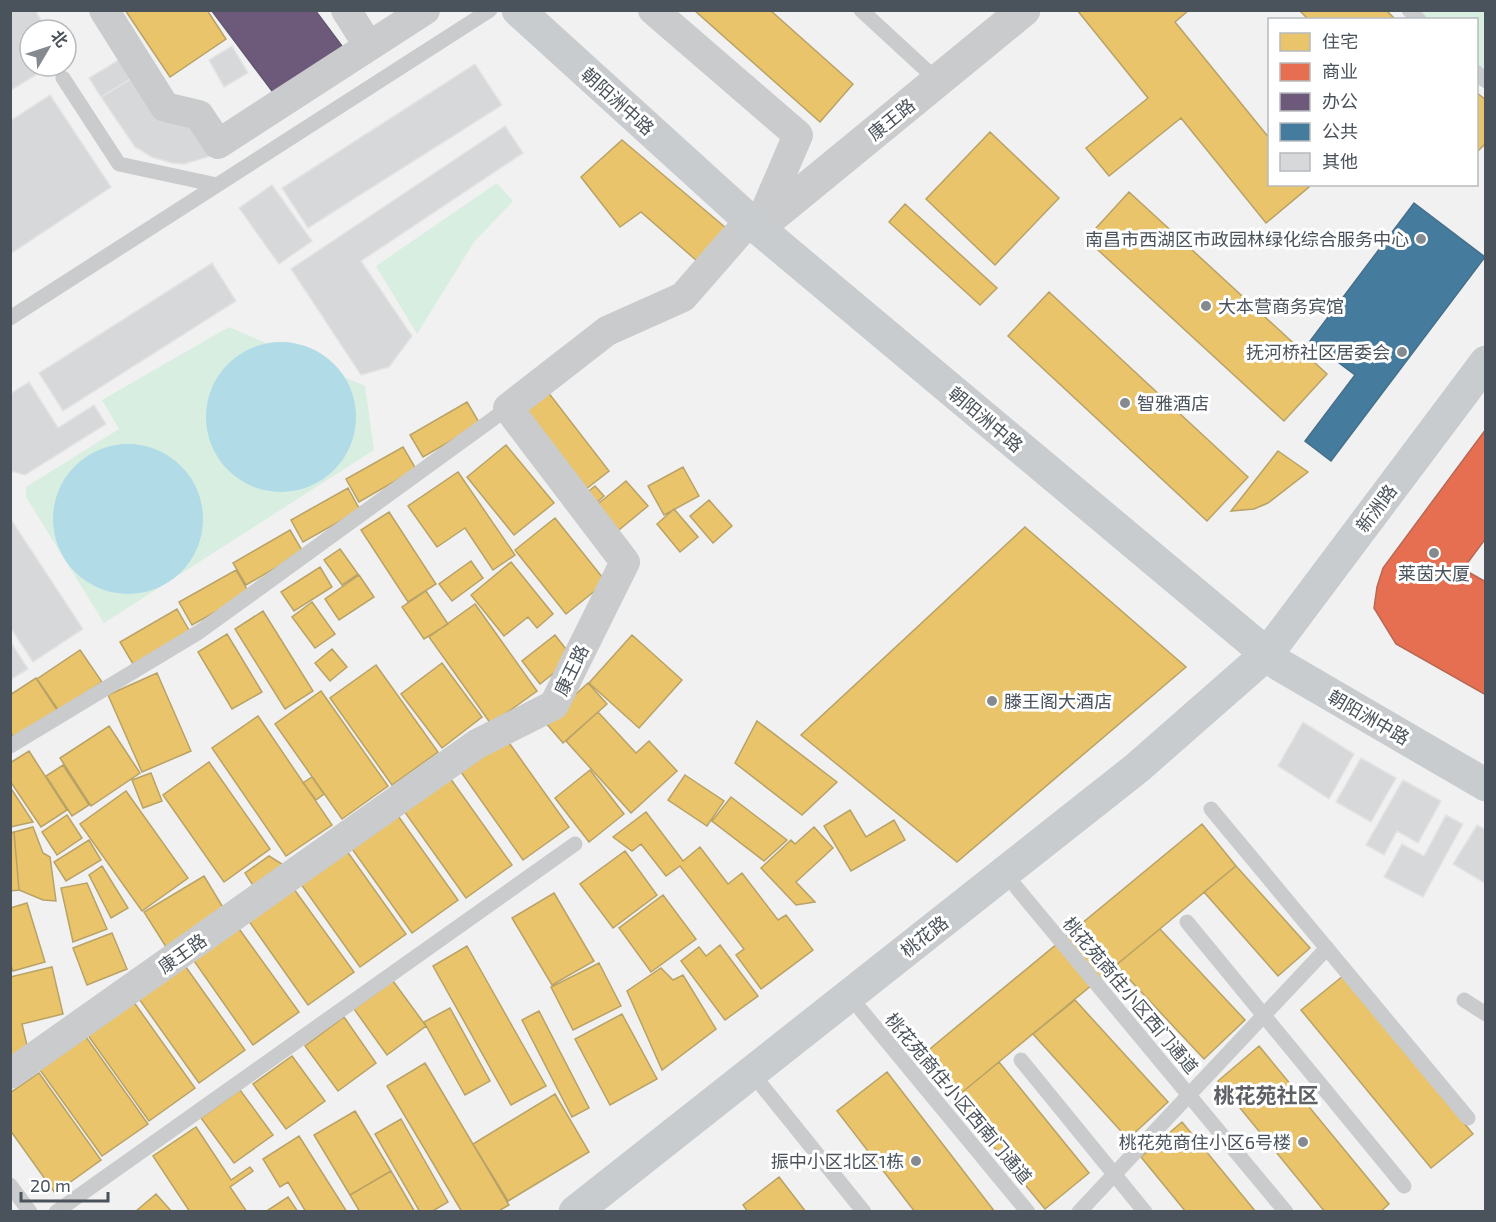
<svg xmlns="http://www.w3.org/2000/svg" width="1496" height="1222" viewBox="0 0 1496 1222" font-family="'Exo 2','Noto Sans SC',sans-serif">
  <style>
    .green { fill: #d8eee0 }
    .water { fill: #b1dbe7 }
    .homes { fill: #e9c46a; stroke: #b9a266; stroke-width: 1.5 }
    .shops { fill: #e76f51; stroke: #b86754; stroke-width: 1.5 }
    .offices { fill: #6d597a; stroke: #625771; stroke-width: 1.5 }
    .public { fill: #457b9d; stroke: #466f89; stroke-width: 1.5 }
    .building { fill: #d7d8da; stroke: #e3e3e3; stroke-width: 1.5 }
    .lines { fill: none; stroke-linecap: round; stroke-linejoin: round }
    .service { stroke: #c9cbcc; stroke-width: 15 }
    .minor { stroke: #c9cbcc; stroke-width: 30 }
    .tertiary { stroke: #c9cbcc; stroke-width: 33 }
    .secondary { stroke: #c9ccce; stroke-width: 33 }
    .poi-dot { fill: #848a90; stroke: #fff; stroke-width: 2 }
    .labels { text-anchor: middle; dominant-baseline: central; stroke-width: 6; stroke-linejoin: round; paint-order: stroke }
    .street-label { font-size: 18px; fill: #4a535b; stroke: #fff }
    .poi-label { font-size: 18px; fill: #4a535b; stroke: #fff; text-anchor: end }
    .quarter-label { font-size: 21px; font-weight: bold; fill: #5d6064; stroke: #fff }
  </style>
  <rect width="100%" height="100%" fill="#f1f1f1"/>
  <!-- green -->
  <path class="green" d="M 1412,11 L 1485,11 L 1485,77 L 1477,69 L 1476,20 L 1422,19 Z
    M 497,183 L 513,201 L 474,242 L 417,334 L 376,266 Z
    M 229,327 L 365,386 L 374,450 L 104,623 L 26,497 L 26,487 L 119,429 L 102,400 Z"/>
  <!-- water -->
  <path class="water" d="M206 417a75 75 0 1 1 150 0a75 75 0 1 1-150 0Z
    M53 519a75 75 0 1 1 150 0a75 75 0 1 1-150 0Z"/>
  <!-- homes -->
  <path class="homes" d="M 125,10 L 207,10 L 226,39 L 170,77 Z
    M 694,10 L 770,10 L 853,84 L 820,122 Z
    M 1077,10 L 1189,10 L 1175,22 L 1270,139 L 1270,184 L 1307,184 L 1309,187 L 1266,223 L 1181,118 L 1109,176 L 1086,148 L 1148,98 Z
    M 1299,10 L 1386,10 L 1396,20 L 1309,20 Z
    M 1476,92 L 1486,100 L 1486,143 L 1476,153 Z
    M 990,132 L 1059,198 L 995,265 L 926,199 Z
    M 622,140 L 726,228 L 697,261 L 641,212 L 620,227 L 581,177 Z
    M 1129,192 L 1327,374 L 1284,421 L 1086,239 Z
    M 905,204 L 997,288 L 980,305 L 889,222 Z
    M 1049,292 L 1248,477 L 1207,521 L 1008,336 Z
    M 544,387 L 609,471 L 581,493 L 516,409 Z
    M 467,402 L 480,424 L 423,457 L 410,435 Z
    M 506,445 L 554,503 L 514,535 L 467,477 Z
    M 403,447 L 416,469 L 359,502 L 346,479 Z
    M 1278,451 L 1308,472 L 1268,503 L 1254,509 L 1231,511 Z
    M 683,467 L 699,496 L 664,515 L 648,486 Z
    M 458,472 L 515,555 L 493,570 L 465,528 L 437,547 L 408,506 Z
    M 626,481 L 648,506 L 614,534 L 593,508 Z
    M 595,486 L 604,496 L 593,506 L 584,495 Z
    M 348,488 L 360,510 L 303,542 L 291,520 Z
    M 709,500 L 732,526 L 713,543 L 690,516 Z
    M 674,509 L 698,537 L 680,552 L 657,524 Z
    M 389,512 L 436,584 L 408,602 L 361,530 Z
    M 555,518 L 606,582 L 566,614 L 515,550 Z
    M 1025,527 L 1186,667 L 957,862 L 801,735 Z
    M 290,530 L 303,552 L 246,585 L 233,563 Z
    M 340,549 L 358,574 L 342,585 L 324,560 Z
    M 471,561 L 483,578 L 452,601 L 439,584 Z
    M 511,562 L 553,614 L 537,628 L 528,617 L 504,636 L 471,595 Z
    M 320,567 L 332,587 L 294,611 L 281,592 Z
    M 236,570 L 249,593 L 192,625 L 179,602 Z
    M 359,575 L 374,597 L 339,620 L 325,599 Z
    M 426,591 L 448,624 L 424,639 L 402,607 Z
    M 312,602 L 335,634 L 315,648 L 292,617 Z
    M 475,604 L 537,691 L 491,724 L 429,637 Z
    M 177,609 L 190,632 L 133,664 L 120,642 Z
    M 263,611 L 313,691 L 285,709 L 235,629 Z
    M 227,634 L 262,692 L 232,709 L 198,652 Z
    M 555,635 L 573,658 L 540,684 L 522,661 Z
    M 632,635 L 682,680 L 639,728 L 589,683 Z
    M 332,649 L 347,667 L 330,681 L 315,663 Z
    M 80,650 L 102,682 L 59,711 L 37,679 Z
    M 442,663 L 482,717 L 442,748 L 401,694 Z
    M 376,665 L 438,752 L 392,785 L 330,698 Z
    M 157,673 L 191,751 L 142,772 L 108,695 Z
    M 36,678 L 57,710 L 15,738 L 10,732 L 10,695 Z
    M 588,683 L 607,704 L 563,743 L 545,722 Z
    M 321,691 L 388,786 L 342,819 L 275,724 Z
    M 598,712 L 636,753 L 649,741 L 677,771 L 631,813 L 566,741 Z
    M 258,716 L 332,825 L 286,856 L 212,748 Z
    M 757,721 L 837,782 L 802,815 L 735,763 Z
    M 109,726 L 140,773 L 91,806 L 60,758 Z
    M 507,740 L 569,827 L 523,860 L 461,772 Z
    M 29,751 L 67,810 L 41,827 L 10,781 L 10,763 Z
    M 209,762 L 270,849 L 224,882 L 163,795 Z
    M 63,765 L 89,805 L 72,816 L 46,776 Z
    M 590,770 L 624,814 L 589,842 L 555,798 Z
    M 151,773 L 162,801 L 143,808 L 132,780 Z
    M 685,775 L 724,801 L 707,826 L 668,800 Z
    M 312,777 L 324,794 L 316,800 L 303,783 Z
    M 450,778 L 512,865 L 466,898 L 404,811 Z
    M 10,787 L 33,822 L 10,827 Z
    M 126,791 L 188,878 L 142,911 L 80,824 Z
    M 731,797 L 787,840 L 764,861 L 712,821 Z
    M 850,810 L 866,837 L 894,820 L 905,840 L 851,871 L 824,826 Z
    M 646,812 L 683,861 L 700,847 L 728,884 L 742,873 L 778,920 L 786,915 L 813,950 L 761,989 L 736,955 L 744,949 L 680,866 L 666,876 L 641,844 L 632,851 L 613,837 Z
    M 396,813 L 458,900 L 412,933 L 350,846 Z
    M 67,815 L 82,838 L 57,855 L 42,832 Z
    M 1202,824 L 1236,866 L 954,1099 L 920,1057 Z
    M 33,827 L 43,853 L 50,857 L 56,901 L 43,900 L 19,890 L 14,832 Z
    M 814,827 L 833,848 L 796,882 L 815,902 L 796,905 L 761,868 L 791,840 L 795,844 Z
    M 14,832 L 19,890 L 10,891 L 10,833 Z
    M 89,840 L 101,860 L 66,881 L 54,862 Z
    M 344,847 L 406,934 L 360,967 L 298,880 Z
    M 625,851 L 657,895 L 613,928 L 580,884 Z
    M 269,856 L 285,866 L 254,887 L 245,873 Z
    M 102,866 L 128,908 L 111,918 L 89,875 Z
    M 1236,866 L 1310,948 L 1278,976 L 1204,892 Z
    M 204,876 L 227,914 L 168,950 L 144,912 Z
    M 87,883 L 107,929 L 73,942 L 61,888 Z
    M 291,885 L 354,972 L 308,1005 L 246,917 Z
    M 554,893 L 594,961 L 552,985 L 512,918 Z
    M 663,895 L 696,939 L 651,972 L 619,928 Z
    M 27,903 L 45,962 L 13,971 L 10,963 L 10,908 Z
    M 237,926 L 299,1012 L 253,1045 L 192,958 Z
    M 1160,929 L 1245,1020 L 1204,1059 L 1116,965 Z
    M 112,933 L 127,969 L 87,985 L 73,948 Z
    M 720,945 L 758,996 L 725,1020 L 681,961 L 699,947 L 706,956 Z
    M 467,946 L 546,1086 L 511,1105 L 433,966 Z
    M 183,963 L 245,1050 L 199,1083 L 137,996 Z
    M 599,963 L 621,1006 L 573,1030 L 551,987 Z
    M 52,967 L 63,1014 L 22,1024 L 29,1054 L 10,1058 L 10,977 Z
    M 661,968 L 673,980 L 683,975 L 716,1029 L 662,1070 L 627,991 Z
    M 1343,976 L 1473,1134 L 1431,1168 L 1301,1010 Z
    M 393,981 L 426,1026 L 387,1055 L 354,1009 Z
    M 1075,1000 L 1168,1102 L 1128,1139 L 1033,1034 Z
    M 133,1001 L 195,1088 L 149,1121 L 87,1034 Z
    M 450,1008 L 490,1081 L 465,1095 L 424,1022 Z
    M 539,1011 L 589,1108 L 572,1117 L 522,1020 Z
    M 622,1014 L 657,1079 L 610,1105 L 575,1039 Z
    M 344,1017 L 376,1063 L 338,1091 L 305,1046 Z
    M 86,1037 L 148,1124 L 102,1156 L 40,1070 Z
    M 1259,1046 L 1389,1204 L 1380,1212 L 1325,1212 L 1218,1081 Z
    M 292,1056 L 325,1101 L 286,1129 L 253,1084 Z
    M 999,1062 L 1089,1173 L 1045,1209 L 954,1099 Z
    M 425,1063 L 509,1205 L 497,1212 L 462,1212 L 387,1086 Z
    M 887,1072 L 995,1212 L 915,1212 L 837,1111 Z
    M 39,1073 L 101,1160 L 55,1193 L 10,1130 L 10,1093 Z
    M 240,1090 L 273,1135 L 234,1163 L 201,1118 Z
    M 555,1094 L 589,1152 L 508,1201 L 473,1144 Z
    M 355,1111 L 391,1171 L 350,1195 L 314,1135 Z
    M 401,1119 L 448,1202 L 431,1212 L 420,1212 L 375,1134 Z
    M 1182,1122 L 1256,1212 L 1186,1212 L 1141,1157 Z
    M 196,1127 L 231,1180 L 250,1167 L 253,1171 L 230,1187 L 247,1212 L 190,1212 L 153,1156 Z
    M 299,1136 L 347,1212 L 306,1212 L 288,1182 L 280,1187 L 263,1159 Z
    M 391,1171 L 415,1212 L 360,1212 L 350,1195 Z
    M 779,1177 L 806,1212 L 748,1212 L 743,1205 Z
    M 156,1194 L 172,1212 L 135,1212 Z
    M 288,1197 L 298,1212 L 265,1212 Z"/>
  <!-- shops -->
  <path class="shops" d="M 1486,429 L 1486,538 L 1463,569 L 1486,582 L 1486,695 L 1396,644 L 1374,608 L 1377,587 L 1383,568 Z"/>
  <!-- offices -->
  <path class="offices" d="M 315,10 L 342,46 L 275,95 L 212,11 Z"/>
  <!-- public -->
  <path class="public" d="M 1414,203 L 1485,257 L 1331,461 L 1305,441 L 1355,375 L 1310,341 Z"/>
  <!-- building -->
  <path class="building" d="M 10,10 L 35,10 L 47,30 L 30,30 L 30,66 L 50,66 L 10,91 Z
    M 232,46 L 248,73 L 224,87 L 209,60 Z
    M 122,58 L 134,77 L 101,97 L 89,78 Z
    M 475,64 L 502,105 L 308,228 L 282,188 Z
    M 134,77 L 160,121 L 185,122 L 217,154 L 184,164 L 172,163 L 152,157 L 135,147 L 101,97 Z
    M 50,95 L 111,187 L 10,254 L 10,121 Z
    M 505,126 L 523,153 L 361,261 L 412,336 L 389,367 L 361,375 L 291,269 Z
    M 272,185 L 312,241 L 279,264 L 239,208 Z
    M 212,263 L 236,301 L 63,411 L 39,373 Z
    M 29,382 L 58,428 L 94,405 L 106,424 L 25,475 L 10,471 L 10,394 Z
    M 10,518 L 83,629 L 33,662 L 10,627 Z
    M 10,641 L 28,669 L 10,680 Z
    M 1303,722 L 1354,754 L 1329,799 L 1278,766 Z
    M 1361,758 L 1396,778 L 1371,822 L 1336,802 Z
    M 1403,780 L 1441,801 L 1418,843 L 1397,831 L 1384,855 L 1366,845 Z
    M 1446,815 L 1463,824 L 1423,897 L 1384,877 L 1402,844 L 1424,856 Z
    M 1477,825 L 1486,830 L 1486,884 L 1453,864 Z"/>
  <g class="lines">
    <!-- service -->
    <path class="service" d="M 861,10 L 938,81
      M 1409,10 L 1419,20
      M 1476,72 L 1486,81
      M 63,78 L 119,164 L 217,185
      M 10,318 L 490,10
      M 10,746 L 199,632 L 508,408
      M 1211,809 L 1468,1118
      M 1016,887 L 1286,1212
      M 1187,922 L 1404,1186
      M 1464,1000 L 1486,1014
      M 861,1010 L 1028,1212
      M 1021,1060 L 1145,1212
      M 763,1087 L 864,1212
      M 10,1185 L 30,1212
      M 56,1212 L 575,844
      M 1079,1212 L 1327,948"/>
    <!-- minor -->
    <path class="minor" d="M 104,10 L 165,107 L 199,115 L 218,144 L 425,10
      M 346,10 L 368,45
      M 653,10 L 798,135 L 758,228
      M 10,1074 L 477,744 L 554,705 L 625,562 L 508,408 L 607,331 L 683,297 L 750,220"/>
    <!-- tertiary -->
    <path class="tertiary" d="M 758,228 L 1024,10"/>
    <!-- secondary -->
    <path class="secondary" d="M 518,10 L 758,228 L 1280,665 L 1486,785
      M 575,1212 L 1137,768 L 1267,654 L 1486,362"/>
  </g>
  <!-- markers -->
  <g class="poi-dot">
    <circle cx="1421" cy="239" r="6"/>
    <circle cx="1206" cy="306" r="6"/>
    <circle cx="1402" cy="352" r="6"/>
    <circle cx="1125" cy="403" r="6"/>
    <circle cx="1434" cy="553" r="6"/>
    <circle cx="992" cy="701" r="6"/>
    <circle cx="1303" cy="1142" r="6"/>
    <circle cx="916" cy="1161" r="6"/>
  </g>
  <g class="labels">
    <!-- street labels -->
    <g class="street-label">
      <text transform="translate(618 101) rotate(42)">朝阳洲中路</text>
      <text transform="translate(891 119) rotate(-39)">康王路</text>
      <text transform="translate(986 419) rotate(40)">朝阳洲中路</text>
      <text transform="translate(1376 508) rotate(-53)">新洲路</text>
      <text transform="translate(571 670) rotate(-64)">康王路</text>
      <text transform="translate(1369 717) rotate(30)">朝阳洲中路</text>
      <text transform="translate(924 936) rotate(-38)">桃花路</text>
      <text transform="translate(182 953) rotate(-35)">康王路</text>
      <text transform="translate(1131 995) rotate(50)">桃花苑商住小区西门通道</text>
      <text transform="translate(959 1098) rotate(50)">桃花苑商住小区西南门通道</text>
    </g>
    <!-- poi labels -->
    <g class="poi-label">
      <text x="1409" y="239">南昌市西湖区市政园林绿化综合服务中心</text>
      <text x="1218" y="306" text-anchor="start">大本营商务宾馆</text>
      <text x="1390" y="352">抚河桥社区居委会</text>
      <text x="1137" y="403" text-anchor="start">智雅酒店</text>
      <text x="1434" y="573" text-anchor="middle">莱茵大厦</text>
      <text x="1004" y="701" text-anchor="start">滕王阁大酒店</text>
      <text x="1291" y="1142">桃花苑商住小区6号楼</text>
      <text x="904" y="1161">振中小区北区1栋</text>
    </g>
    <!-- quarter labels -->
    <g class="quarter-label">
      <text x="1266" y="1094">桃花苑社区</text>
    </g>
  </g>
  <!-- border -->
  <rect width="1496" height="1222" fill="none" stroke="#4a535b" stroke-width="24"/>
  <!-- legend -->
  <rect x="1268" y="18" width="210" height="168" fill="#ffffff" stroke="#b7babd" stroke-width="1.5"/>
  <rect x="1280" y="33" width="30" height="18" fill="#e9c46a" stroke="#b7babd" stroke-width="1.5"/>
  <text x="1322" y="48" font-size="18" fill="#4a535b">住宅</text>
  <rect x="1280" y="63" width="30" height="18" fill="#e76f51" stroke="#b7babd" stroke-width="1.5"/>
  <text x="1322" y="78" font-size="18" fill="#4a535b">商业</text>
  <rect x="1280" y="93" width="30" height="18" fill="#6d597a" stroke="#b7babd" stroke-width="1.5"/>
  <text x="1322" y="108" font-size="18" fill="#4a535b">办公</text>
  <rect x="1280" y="123" width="30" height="18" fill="#457b9d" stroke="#b7babd" stroke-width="1.5"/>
  <text x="1322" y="138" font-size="18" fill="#4a535b">公共</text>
  <rect x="1280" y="153" width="30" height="18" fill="#d7d8da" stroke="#b7babd" stroke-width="1.5"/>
  <text x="1322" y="168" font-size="18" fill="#4a535b">其他</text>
  <!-- north arrow -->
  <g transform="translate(48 48) rotate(51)"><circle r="28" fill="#ffffff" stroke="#b7babd" stroke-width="1.5"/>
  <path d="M0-4.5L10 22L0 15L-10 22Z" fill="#848a90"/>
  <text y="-9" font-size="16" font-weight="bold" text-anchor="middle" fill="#4a535b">北</text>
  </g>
  <!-- scale -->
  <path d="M21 1192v9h87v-9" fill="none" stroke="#4a535b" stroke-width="3"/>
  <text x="30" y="1192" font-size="18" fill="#4a535b" stroke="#ffffff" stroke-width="4.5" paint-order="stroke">20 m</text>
</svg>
